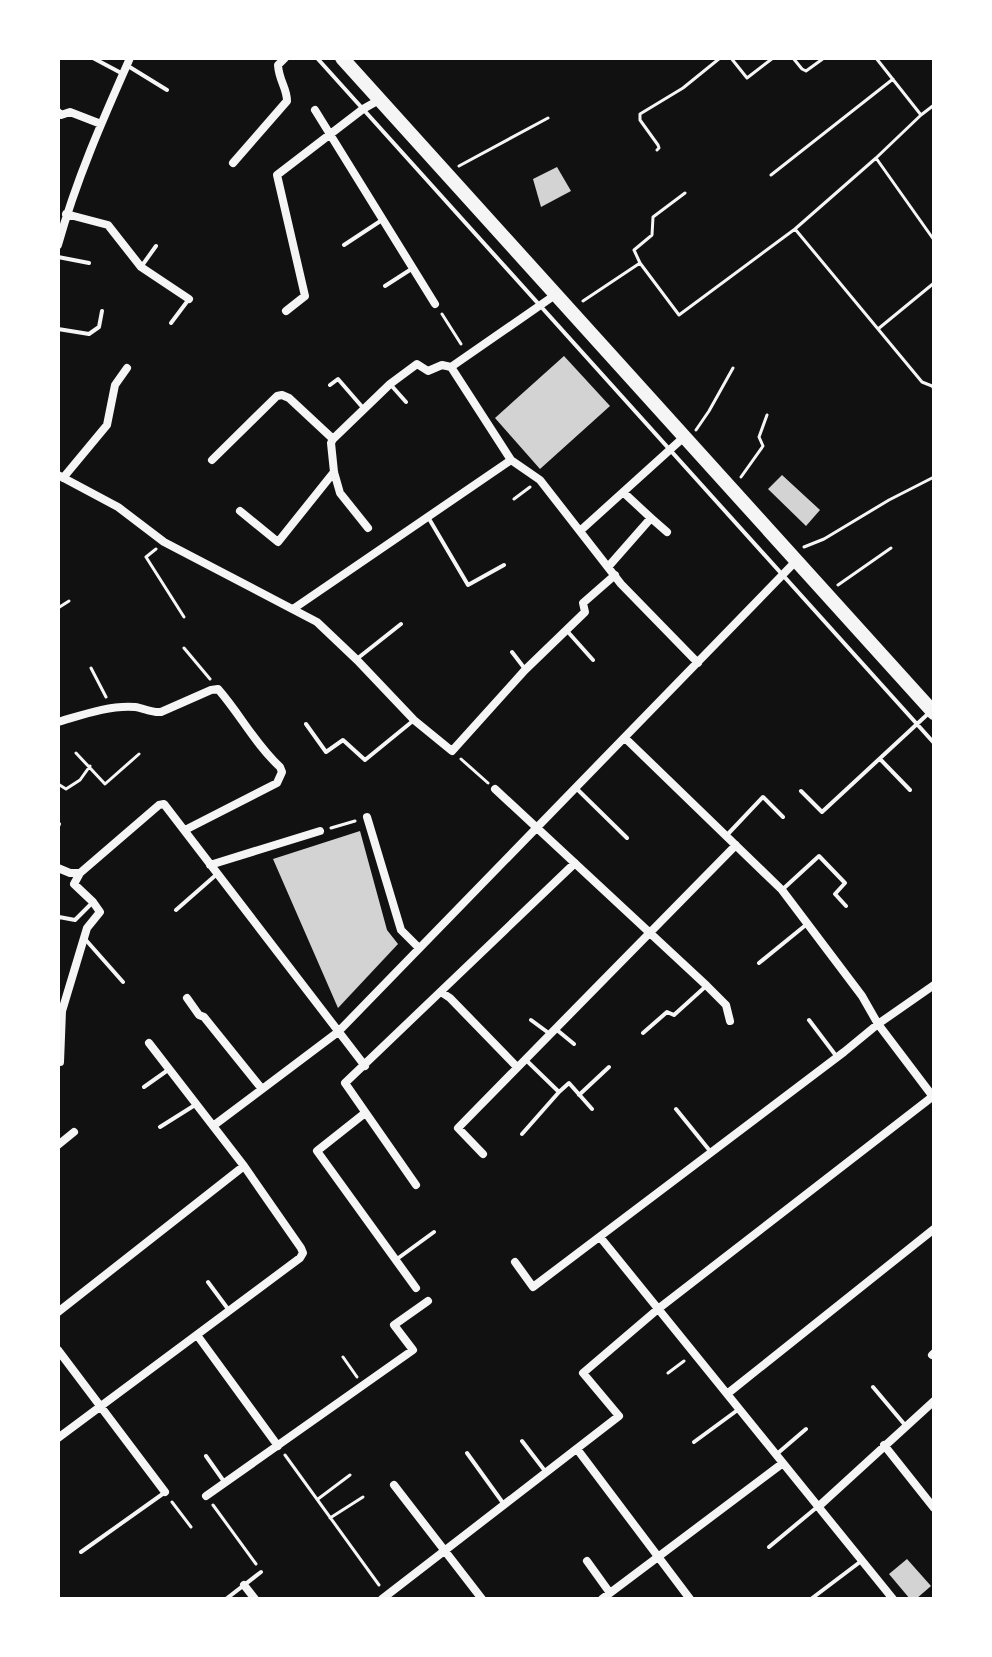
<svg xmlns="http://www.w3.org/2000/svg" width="992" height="1657" viewBox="0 0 992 1657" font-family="'Asap Condensed',sans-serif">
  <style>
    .building { fill: #d3d3d3 }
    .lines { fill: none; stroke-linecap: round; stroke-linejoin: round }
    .path { stroke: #f5f5f5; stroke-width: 3 }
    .service { stroke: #f5f5f5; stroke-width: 4 }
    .minor { stroke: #f5f5f5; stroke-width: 8 }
    .primary { stroke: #f5f5f5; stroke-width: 14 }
  </style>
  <rect width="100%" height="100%" fill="#111"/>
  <!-- building -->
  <path class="building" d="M 557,167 L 571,191 L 541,207 L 533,179 Z
    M 564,356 L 610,406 L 540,469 L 495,418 Z
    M 782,475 L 820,510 L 806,526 L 768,489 Z
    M 360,831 L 387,930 L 398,944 L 338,1008 L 273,859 Z
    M 907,1559 L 931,1586 L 916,1599 L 910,1599 L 889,1574 Z"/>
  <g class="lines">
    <!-- path -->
    <path class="path" d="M 731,58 L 747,78 L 773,58
      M 793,58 L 802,69 L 806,71 L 824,58
      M 876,58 L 921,115
      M 657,150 L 659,148 L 658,145 L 640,120 L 640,114 L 683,88 L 720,58
      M 876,158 L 934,240
      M 459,166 L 548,118
      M 771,175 L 893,79
      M 795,229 L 922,382 L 932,386 L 934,389
      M 640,263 L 634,250 L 652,235 L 653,217 L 685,193
      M 583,301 L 640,263 L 679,315 L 795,229 L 876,158 L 921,115 L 934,105
      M 442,314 L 461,344
      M 878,329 L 934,283
      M 696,430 L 709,411 L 733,368
      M 741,477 L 763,446 L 759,437 L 767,415
      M 514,499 L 530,487
      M 804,547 L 824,539 L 889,500 L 934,477
      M 156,549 L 146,557 L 184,617
      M 838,585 L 891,548
      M 58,608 L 69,601
      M 184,648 L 210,679
      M 91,668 L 106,697
      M 76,753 L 105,784 L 139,754
      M 461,759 L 488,783
      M 58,784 L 66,789 L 80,780 L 90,766
      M 331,828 L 355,821
      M 343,1357 L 357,1377
      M 668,1373 L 684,1361
      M 285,1455 L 379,1585
      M 318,1499 L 350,1475
      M 172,1502 L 191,1527
      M 213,1505 L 256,1564
      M 330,1518 L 363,1497"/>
    <!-- service -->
    <path class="service" d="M 93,58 L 123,74
      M 317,58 L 934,743
      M 128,66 L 167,90
      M 344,245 L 382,220
      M 58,257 L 89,263
      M 141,267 L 156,246
      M 385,286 L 413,268
      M 171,323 L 189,299
      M 58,329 L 89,334 L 99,327 L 102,311
      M 390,384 L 406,402
      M 330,385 L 338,379 L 364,409
      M 428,517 L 468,585 L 504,565
      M 568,632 L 593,660
      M 512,652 L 525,669
      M 358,658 L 401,624
      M 306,724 L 326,752 L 343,740 L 365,760 L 414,720
      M 880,759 L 910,790
      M 577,789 L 627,838
      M 801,791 L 822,812 L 930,712
      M 58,826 L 59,824
      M 727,835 L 763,797 L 783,817
      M 783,889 L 819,856 L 845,883 L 835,894 L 846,906
      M 176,910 L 217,874
      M 58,919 L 59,917 L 75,920 L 92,903
      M 85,939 L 123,982
      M 759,963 L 807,924
      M 531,1020 L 550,1034
      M 809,1020 L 837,1057
      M 557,1030 L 574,1044
      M 643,1033 L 667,1012 L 674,1015 L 705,987
      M 526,1060 L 559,1092 L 569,1083 L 592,1109
      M 144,1087 L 168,1070
      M 579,1095 L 609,1067
      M 676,1109 L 710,1151
      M 160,1127 L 195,1105
      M 522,1134 L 559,1092
      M 397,1259 L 434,1232
      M 208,1282 L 228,1309
      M 873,1387 L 905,1425
      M 522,1441 L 545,1471
      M 694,1442 L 739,1409
      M 467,1453 L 503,1503
      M 778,1453 L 806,1429
      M 206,1456 L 225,1483
      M 769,1547 L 816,1508
      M 81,1552 L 164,1493
      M 226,1599 L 261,1572
      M 811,1599 L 860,1562"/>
    <!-- minor -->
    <path class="minor" d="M 315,110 L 435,304
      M 58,112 L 61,115 L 70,112 L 101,124
      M 233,163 L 287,101 C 287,88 279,81 278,65 L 285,58
      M 66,214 L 108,225 L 141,267 L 189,299
      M 58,245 C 76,180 103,119 130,58
      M 286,311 L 305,296 L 277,175 L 363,109 L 379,100
      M 451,367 L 511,460 L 540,480 L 621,584 L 698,663
      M 212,460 L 277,396 L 282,395 L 289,398 L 333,439
      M 58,475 L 118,507 L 164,542 L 317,622 L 357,660 L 414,720 L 452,751 L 525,670 L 585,612 L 583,603 L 615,575
      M 63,478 L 107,425 L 115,385 L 127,368
      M 240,511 L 278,542 L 334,472
      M 651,518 L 667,532
      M 368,528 L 340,493 L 334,472 L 331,443 L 333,439 L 390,384 L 417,364 L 428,371 L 442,365 L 451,367 L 555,295
      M 580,531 L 684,437
      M 608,567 L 651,518 L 623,492
      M 293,609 L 511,460
      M 58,722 C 82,715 109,705 135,707 C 144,708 151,713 161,712 L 211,690 L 218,689 C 240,714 255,744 280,767 L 282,772 L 277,783 L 185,830
      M 625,738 L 782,890 L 862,996 L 878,1024 L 934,1098
      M 495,789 L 707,986 L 726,1005 L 730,1021
      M 367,817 L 401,930 L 419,948
      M 210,865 L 320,831
      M 58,868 L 70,873 L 80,873
      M 441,992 L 450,998 L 517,1067
      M 187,998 L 199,1015 L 204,1017 L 262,1089
      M 60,1062 L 62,1011 L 87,928 L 100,912 L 93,902 L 74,884 L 80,873 L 159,805 L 164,804 L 365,1066
      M 365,1113 L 317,1151 L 416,1288
      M 213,1126 L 338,1032 L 796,561
      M 58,1145 L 74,1132
      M 483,1154 L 458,1128 L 736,845
      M 416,1185 L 345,1083 L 575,863
      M 600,1237 L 893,1599
      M 515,1262 L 533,1287 L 844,1052 L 878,1024 L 934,985
      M 58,1312 L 244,1166
      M 197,1335 L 278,1446
      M 58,1350 L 165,1492
      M 932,1355 L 934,1353
      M 727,1394 L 934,1229
      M 58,1438 L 300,1258 L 303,1253 L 301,1248 L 244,1166 L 149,1043
      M 884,1445 L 934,1508
      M 577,1449 L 690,1599
      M 394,1485 L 482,1599
      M 206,1496 L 413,1350 L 394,1325 L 428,1301
      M 818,1507 L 934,1401
      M 587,1561 L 610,1593
      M 244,1585 L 255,1599
      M 382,1599 L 619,1416 L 583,1373 L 658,1309 L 932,1097
      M 602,1599 L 783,1463"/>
    <!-- primary -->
    <path class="primary" d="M 342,58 L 934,713"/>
  </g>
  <!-- border -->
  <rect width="992" height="1657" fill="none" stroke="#ffffff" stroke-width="120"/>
</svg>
